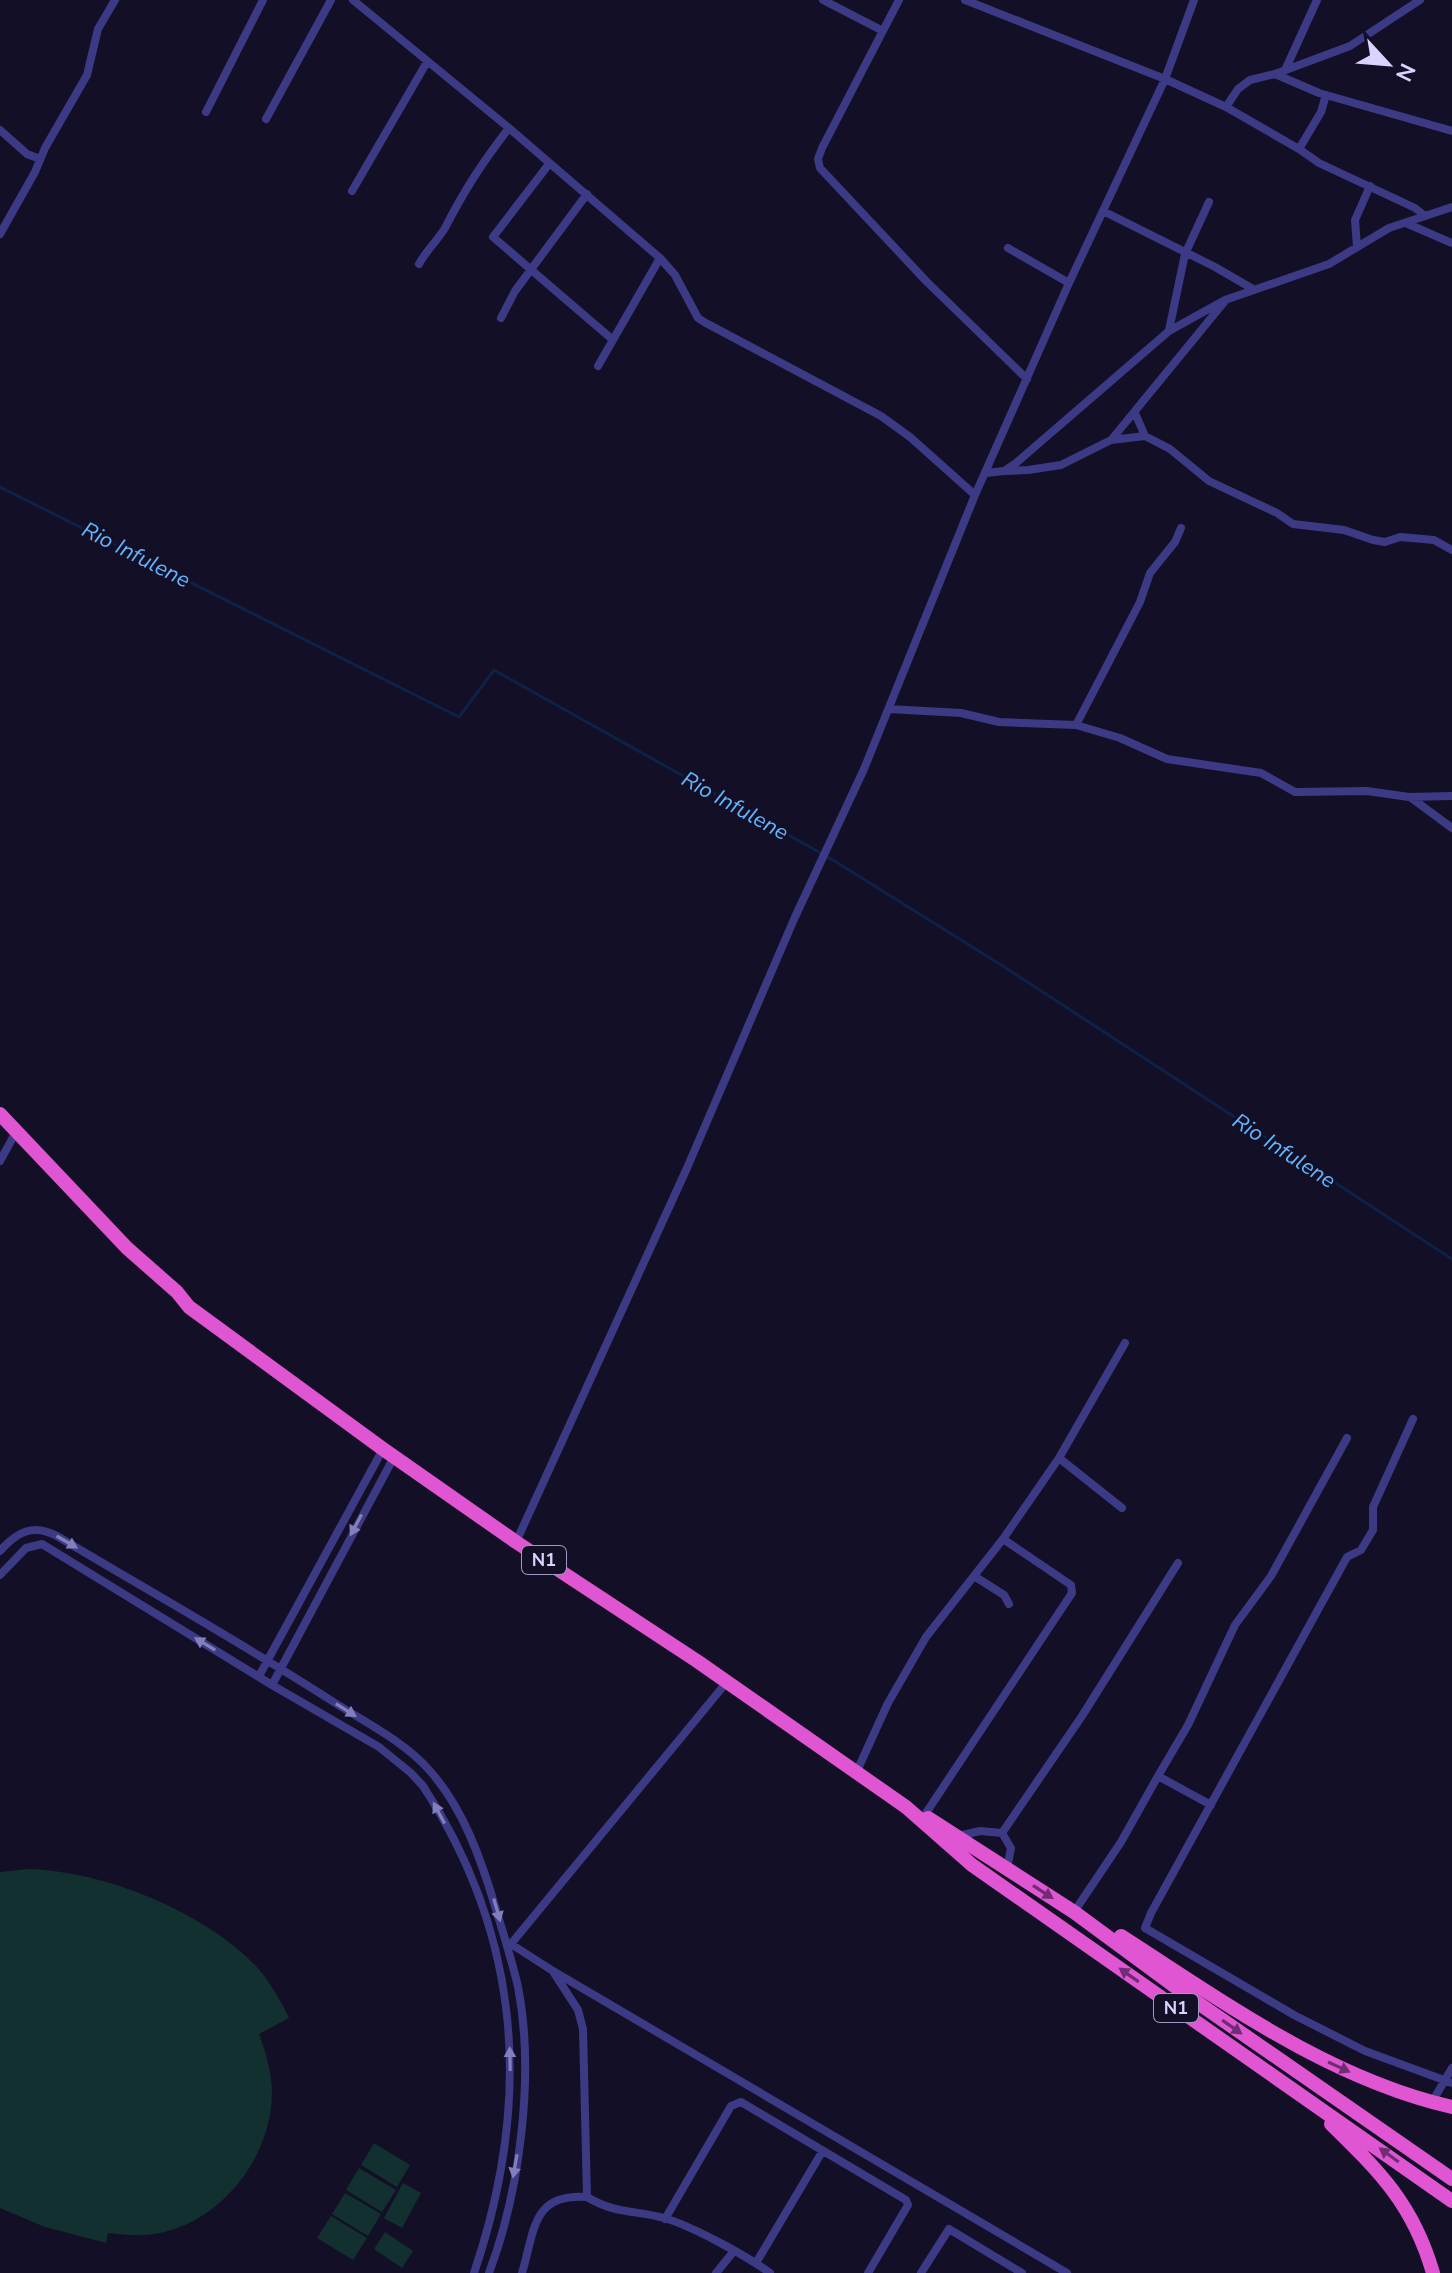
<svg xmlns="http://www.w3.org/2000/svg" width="1452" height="2273" viewBox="0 0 1452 2273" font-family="'Nunito Sans',sans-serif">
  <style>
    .green { fill: #12302f }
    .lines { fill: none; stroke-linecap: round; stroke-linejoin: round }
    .stream { stroke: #0c2248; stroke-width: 3 }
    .minor { stroke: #3d3a85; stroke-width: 8 }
    .trunk { stroke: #e055d1; stroke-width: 14 }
    .oneway { fill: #837fbc }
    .oneway2 { fill: #6f2e73 }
    .labels { text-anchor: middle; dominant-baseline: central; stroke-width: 6; stroke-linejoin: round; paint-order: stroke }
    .shield { fill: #130f26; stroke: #9e99be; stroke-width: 2 }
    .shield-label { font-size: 18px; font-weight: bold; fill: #d9d4ff }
    .water-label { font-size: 22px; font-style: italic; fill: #62b6ff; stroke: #130f26 }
  </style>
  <rect width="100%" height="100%" fill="#130f26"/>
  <!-- green -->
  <path class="green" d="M 28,1869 C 104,1871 203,1911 256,1966 C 270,1982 280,1999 289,2018 L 259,2034 C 266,2053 272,2073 272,2094 C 271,2156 224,2218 164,2232 C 146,2237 126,2235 108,2233 L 106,2243 L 45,2227 L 0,2208 L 0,1872 Z
    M 374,2143 L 410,2165 L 397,2187 L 361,2165 Z
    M 359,2168 L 396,2190 L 382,2212 L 346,2190 Z
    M 403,2183 L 421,2193 L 402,2228 L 384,2218 Z
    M 345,2193 L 381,2214 L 368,2236 L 332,2214 Z
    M 331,2216 L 367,2238 L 353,2260 L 317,2238 Z
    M 385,2232 L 413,2251 L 402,2268 L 374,2249 Z"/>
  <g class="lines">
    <!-- stream -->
    <path class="stream" d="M 0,487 L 459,717 L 494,670 L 833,860 L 1006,968 L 1452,1259"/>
    <!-- minor -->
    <path class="minor" d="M 353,0 L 509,128 L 660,258 L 675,275 L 698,318 L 704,322 L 881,416 L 910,437 L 975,495
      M 823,0 L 883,31
      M 899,0 L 822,148 L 818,159 L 820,168 L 927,282 L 1027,379
      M 965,0 L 1165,79 L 1226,107 L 1299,149
      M 1286,68 L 1317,0
      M 1275,74 L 1319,93 L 1452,131
      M 1326,95 L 1321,112 L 1299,149 L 1319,163 L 1415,208 L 1425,216
      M 1226,107 L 1238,89 L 1250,80 L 1275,74 L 1350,46 L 1420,0
      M 206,112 L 263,0
      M 266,119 L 331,0
      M 0,130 L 27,154 L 40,159
      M 549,164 L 493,237 L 613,340
      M 352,191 L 427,62
      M 1105,212 L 1215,267 L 1253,289
      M 1408,224 L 1452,243
      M 0,234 L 35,172 L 45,148 L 87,75 L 98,29 L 115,0
      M 1357,247 L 1355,220 L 1370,186
      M 1008,248 L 1069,283
      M 419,264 C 426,251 437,241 445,228 C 465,189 482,163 509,128
      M 501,318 L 515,291 L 587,194
      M 1169,330 L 1185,254 L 1209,202
      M 598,366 L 660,258
      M 1135,413 L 1145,436
      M 1112,439 L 1225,301
      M 1005,471 L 1028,470 L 1061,465 L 1111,440 L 1145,436 L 1170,449 L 1209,481 L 1277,513 L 1293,524 L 1344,530 L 1373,540 L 1385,542 L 1400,537 L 1434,540 L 1452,550
      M 986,473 L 1004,471 L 1016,463 L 1169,331 L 1225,300 L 1329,264 L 1389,228 L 1452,207
      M 889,709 L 961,713 L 999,722 L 1076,725 L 1120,738 L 1167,759 L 1261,773 L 1295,792 L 1367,791 L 1409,797 L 1452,796
      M 1076,725 L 1140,602 L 1150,573 L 1175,542 L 1181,528
      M 1410,797 L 1452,828
      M 0,1161 L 17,1130
      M 1413,1419 L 1373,1507 L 1373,1530 L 1361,1550 L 1347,1557 L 1151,1913 L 1145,1928 L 1294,2015 L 1365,2051 L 1452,2083
      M 1059,1458 L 1122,1508
      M 516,1542 L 687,1168 L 795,917 L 864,769 L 975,495 L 1069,283 L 1165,79 L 1194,0
      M 0,1551 C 17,1532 33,1523 57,1536 C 149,1591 242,1643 332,1701 C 364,1722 404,1741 430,1771 C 463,1808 481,1859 495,1906 C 503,1933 512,1960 518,1987 C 535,2074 520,2191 489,2273
      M 0,1575 L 26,1548 L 42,1544 L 272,1685 L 379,1747 L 411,1773 L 423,1786 C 523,1939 532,2102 474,2273
      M 974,1576 L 1004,1595 L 1009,1604
      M 259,1676 L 383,1449
      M 272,1685 L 394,1457
      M 856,1773 L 888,1703 L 926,1637 L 1003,1539 L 1059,1458 L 1125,1343
      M 1158,1776 L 1188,1725 L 1235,1625 L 1271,1576 L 1347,1438
      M 924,1816 L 1072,1593 L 1071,1585 L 1003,1539
      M 1002,1833 L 1082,1716 L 1178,1563
      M 958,1836 L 980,1831 L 1002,1833 L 1011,1848 L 1007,1869
      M 1074,1912 L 1121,1842 L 1158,1776 L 1211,1805
      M 511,1944 L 726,1683
      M 507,1946 L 511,1944 L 553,1971 L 1067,2273
      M 554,1973 L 578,2010 L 583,2029 L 587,2197 C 615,2214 635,2210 664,2218 C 692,2226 747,2256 770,2273
      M 1432,2102 L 1452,2068
      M 665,2219 L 731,2106 L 741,2102 L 906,2200 L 908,2205 L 868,2273
      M 756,2263 L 822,2152
      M 522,2273 C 535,2230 532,2193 587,2197
      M 716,2273 L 734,2251
      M 921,2273 L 949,2229 L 1022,2273"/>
    <!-- trunk -->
    <path class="trunk" d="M 0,1114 L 127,1248 L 177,1292 L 189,1307 L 383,1449 L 516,1542 L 697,1661 L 906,1807 L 972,1865 L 1452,2201
      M 928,1818 L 1074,1912 L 1188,1996 L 1452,2179
      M 1121,1936 C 1225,2003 1330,2079 1452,2107
      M 1331,2124 C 1380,2172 1413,2204 1433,2273"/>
  </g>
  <!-- one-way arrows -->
  <defs><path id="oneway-solid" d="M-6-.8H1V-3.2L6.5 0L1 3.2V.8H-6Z" transform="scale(2)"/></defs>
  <g class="oneway">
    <use href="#oneway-solid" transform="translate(356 1525) rotate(118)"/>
    <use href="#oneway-solid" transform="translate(67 1542) rotate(30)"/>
    <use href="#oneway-solid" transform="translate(205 1644) rotate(-149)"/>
    <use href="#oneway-solid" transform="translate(346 1710) rotate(32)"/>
    <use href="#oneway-solid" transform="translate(439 1813) rotate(-118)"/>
    <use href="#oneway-solid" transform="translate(497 1910) rotate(74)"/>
    <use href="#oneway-solid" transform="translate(510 2059) rotate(-91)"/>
    <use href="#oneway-solid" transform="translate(515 2166) rotate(100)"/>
  </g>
  <g class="oneway2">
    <use href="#oneway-solid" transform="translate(1043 1892) rotate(33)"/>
    <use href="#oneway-solid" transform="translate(1129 1975) rotate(-145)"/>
    <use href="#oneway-solid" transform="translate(1232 2027) rotate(35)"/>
    <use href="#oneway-solid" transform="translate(1339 2067) rotate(25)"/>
    <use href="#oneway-solid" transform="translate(1389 2155) rotate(-144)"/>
  </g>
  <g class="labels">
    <!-- shield labels -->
    <g class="shield">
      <rect x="522" y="1546" width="44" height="28" rx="6"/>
      <rect x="1154" y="1994" width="44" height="28" rx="6"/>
    </g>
    <g class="shield-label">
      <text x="544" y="1560">N1</text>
      <text x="1176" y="2008">N1</text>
    </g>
    <!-- water labels -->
    <g class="water-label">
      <text transform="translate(136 555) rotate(27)">Rio Infulene</text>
      <text transform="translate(735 806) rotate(29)">Rio Infulene</text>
      <text transform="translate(1284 1151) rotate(33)">Rio Infulene</text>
    </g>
  </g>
  <!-- north arrow -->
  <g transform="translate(1388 64) rotate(116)" stroke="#130f26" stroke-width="6" paint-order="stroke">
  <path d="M0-6L14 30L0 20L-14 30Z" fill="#d9d4ff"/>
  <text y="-12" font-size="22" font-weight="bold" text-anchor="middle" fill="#d9d4ff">N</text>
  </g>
</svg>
